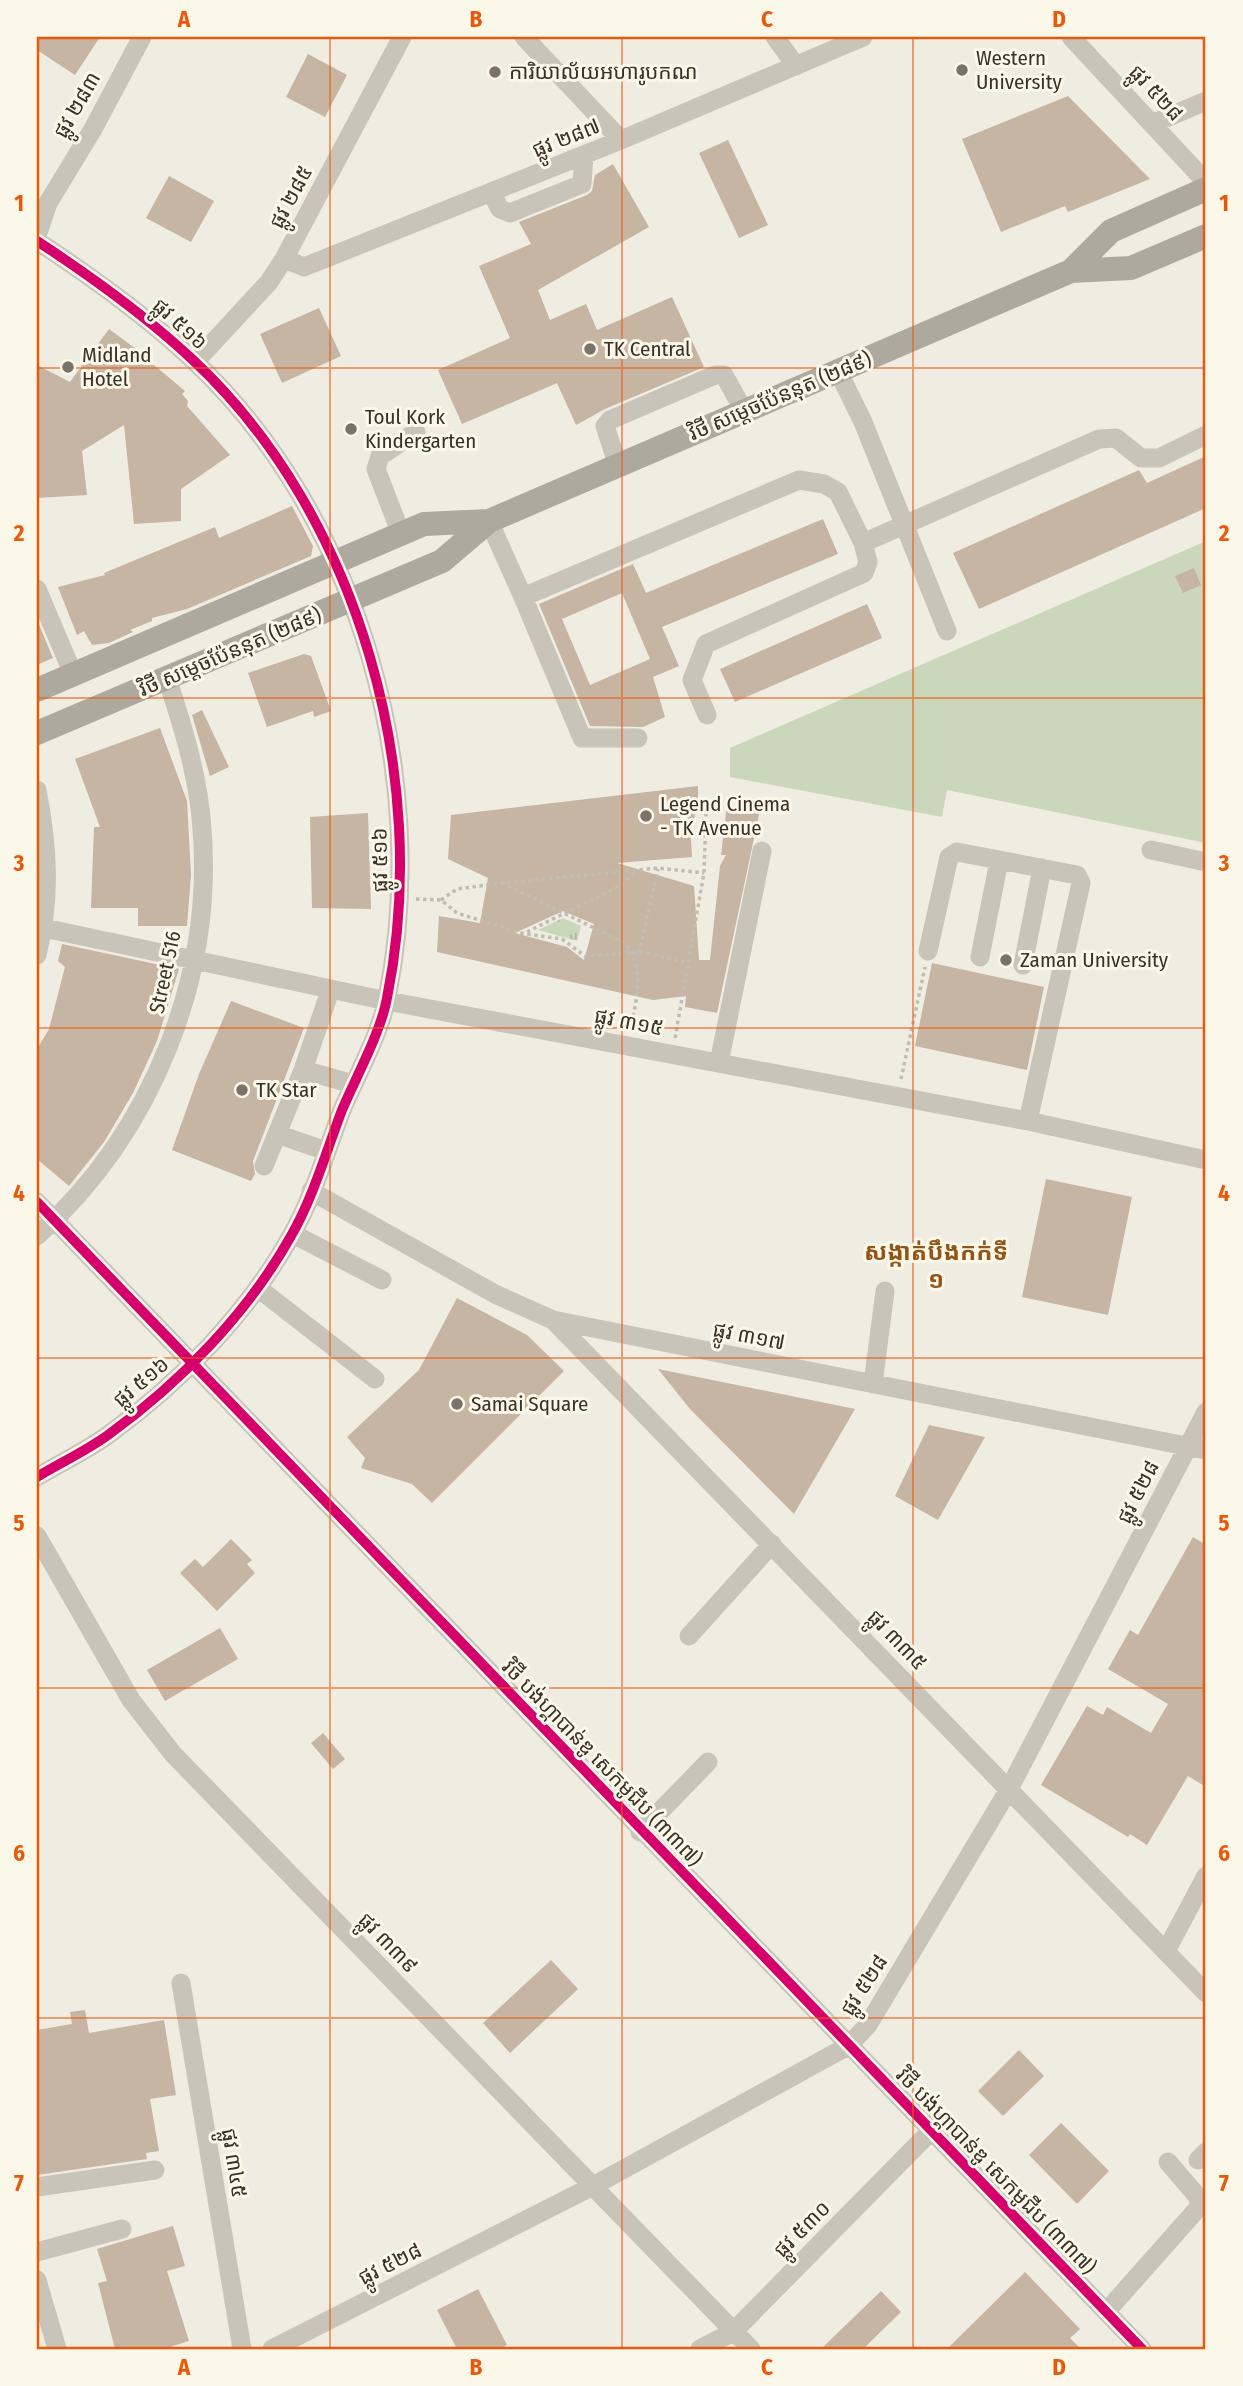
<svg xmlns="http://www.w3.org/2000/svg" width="1243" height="2386" viewBox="0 0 1243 2386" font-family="'Fira Sans Condensed','Noto Sans Khmer',sans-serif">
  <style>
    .grass { fill: #cad7ba }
    .park { fill: url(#park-tufts) }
    .building { fill: #c5b5a2; fill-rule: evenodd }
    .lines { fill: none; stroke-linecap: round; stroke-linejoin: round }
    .path { stroke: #c1bdb3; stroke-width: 3.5; stroke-dasharray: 3.5 3.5; stroke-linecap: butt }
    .minor { stroke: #c9c4ba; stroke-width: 19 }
    .major { stroke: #aea99f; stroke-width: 24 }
    .cycleway-casing { stroke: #fcf8e9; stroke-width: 15 }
    .cycleway { stroke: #d6006c; stroke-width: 10 }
    .grid { fill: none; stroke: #e8590c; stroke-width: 2; stroke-opacity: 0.55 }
    .poi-dot { fill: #797369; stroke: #fcf8e9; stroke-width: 2.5 }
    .labels { text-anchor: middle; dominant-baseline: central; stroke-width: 6; stroke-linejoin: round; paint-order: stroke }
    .poi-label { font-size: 21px; fill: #3a3228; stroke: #fcf8e9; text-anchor: start }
    .street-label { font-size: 21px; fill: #3a3228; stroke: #fcf8e9 }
    .quarter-label { font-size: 24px; font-weight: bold; fill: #935517; stroke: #fcf8e9 }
    .neatline { fill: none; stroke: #e8590c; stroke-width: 2.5 }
    .grid-label { font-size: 23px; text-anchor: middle; font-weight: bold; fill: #e8590c }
  </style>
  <defs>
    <pattern id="park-tufts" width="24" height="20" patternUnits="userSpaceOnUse" patternTransform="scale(1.75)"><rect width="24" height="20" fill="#cad7ba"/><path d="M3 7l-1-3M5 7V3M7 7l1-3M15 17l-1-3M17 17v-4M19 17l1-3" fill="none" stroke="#aeb9a0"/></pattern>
  </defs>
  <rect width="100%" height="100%" fill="#efece2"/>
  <!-- grass -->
  <path class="grass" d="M 1206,541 L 1206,843 L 947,790 L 942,817 L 730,777 L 730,748 Z"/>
  <!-- park -->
  <path class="park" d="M 563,918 L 581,926 L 577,941 L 538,930 Z"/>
  <!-- building -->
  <path class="building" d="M 37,37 L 100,37 L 75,75 L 37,50 Z
    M 308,54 L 347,75 L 325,117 L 286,97 Z
    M 1068,96 L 1150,179 L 1068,212 L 1065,206 L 1001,232 L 962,139 Z
    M 728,140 L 768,225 L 739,238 L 699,153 Z
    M 613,164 L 649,227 L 538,290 L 550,320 L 586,304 L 597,330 L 672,297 L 704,367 L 605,409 L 576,425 L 557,383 L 462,424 L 438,370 L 510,338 L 479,266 L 531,244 L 519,222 L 587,195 L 592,191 L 595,175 Z
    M 169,176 L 214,201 L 191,242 L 146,218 Z
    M 319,308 L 341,356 L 282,383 L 260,334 Z
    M 109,329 L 136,349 L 125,364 L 154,365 L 185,391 L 182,394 L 188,401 L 187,406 L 230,455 L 181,489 L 181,521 L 134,524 L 124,425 L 82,451 L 87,495 L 37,498 L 37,365 L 70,382 Z
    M 1206,456 L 1206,508 L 979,609 L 953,553 L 1139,470 L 1147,483 Z
    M 292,506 L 313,546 L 311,556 L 187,609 L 152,618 L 152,621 L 130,630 L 133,632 L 109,643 L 92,645 L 84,631 L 77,635 L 58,587 L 105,575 L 104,573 L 215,527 L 219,538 Z
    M 823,519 L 838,554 L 662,627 L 679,666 L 653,677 L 665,717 L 643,727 L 590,726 L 539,604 L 633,564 L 646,593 ZM 622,593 L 650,659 L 590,685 L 562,619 Z
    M 1194,568 L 1201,585 L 1183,593 L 1175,576 Z
    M 867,604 L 882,638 L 735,702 L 720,669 Z
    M 37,620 L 53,658 L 37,665 Z
    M 304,654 L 311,656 L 331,711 L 314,717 L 313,711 L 267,727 L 248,673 Z
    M 202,710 L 229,767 L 210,776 L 192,715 Z
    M 160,728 L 187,801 L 191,875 L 187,926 L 138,926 L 138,908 L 91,908 L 94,827 L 100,827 L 75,759 Z
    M 698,786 L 698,805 L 694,804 L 695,821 L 690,822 L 692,857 L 617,863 L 694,886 L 699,960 L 710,960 L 720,866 L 726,855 L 721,855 L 727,805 L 760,810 L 717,1013 L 685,1007 L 686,996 L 653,1000 L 437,952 L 439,916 L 480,923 L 488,878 L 448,859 L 451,815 ZM 563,911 L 594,924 L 584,960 L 567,947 L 515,933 Z
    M 368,813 L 371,909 L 312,908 L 310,817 Z
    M 62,944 L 179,969 L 157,1041 L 133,1093 L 104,1142 L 69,1186 L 37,1159 L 37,1049 L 49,1029 L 65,967 L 58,961 Z
    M 932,963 L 1044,987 L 1027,1070 L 915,1046 Z
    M 231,1001 L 304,1028 L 253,1161 L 255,1174 L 251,1181 L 172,1150 L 199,1074 Z
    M 1046,1179 L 1132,1197 L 1108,1315 L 1022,1297 Z
    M 457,1298 L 527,1335 L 564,1371 L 432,1503 L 412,1484 L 361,1468 L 365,1458 L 347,1437 L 419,1370 Z
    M 658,1369 L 855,1409 L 794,1514 L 690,1409 Z
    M 929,1425 L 985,1437 L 938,1520 L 895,1496 Z
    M 1193,1537 L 1206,1545 L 1206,1787 L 1188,1776 L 1147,1845 L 1130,1834 L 1128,1837 L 1041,1785 L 1087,1706 L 1103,1715 L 1107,1707 L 1151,1733 L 1168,1704 L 1108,1669 L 1130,1630 L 1138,1635 Z
    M 231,1539 L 252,1560 L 247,1564 L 255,1573 L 217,1611 L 180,1573 L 195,1559 L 203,1567 Z
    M 220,1628 L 238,1659 L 165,1701 L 147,1670 Z
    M 323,1733 L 345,1759 L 333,1769 L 311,1743 Z
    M 551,1960 L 578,1989 L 510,2053 L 483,2023 Z
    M 85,2010 L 89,2033 L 164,2020 L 176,2095 L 150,2099 L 159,2151 L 146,2153 L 147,2159 L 37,2175 L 37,2030 L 72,2024 L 70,2012 Z
    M 1019,2050 L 1044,2076 L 1003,2116 L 978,2091 Z
    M 1061,2123 L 1109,2171 L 1077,2204 L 1029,2155 Z
    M 173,2226 L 185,2266 L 167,2271 L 189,2341 L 163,2349 L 115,2349 L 98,2283 L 107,2281 L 97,2249 Z
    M 1025,2272 L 1080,2329 L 1070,2338 L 1081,2349 L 947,2349 Z
    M 478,2289 L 507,2345 L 499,2349 L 457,2349 L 437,2310 Z
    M 881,2291 L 901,2312 L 863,2349 L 821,2349 Z"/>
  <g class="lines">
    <!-- path -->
    <path class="path" d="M 502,883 L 625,943 C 645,967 637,1001 630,1029
      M 416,899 L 441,900 L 457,913 L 521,933 L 562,939 L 585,956 L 643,952 L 687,963
      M 441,900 L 457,889 L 502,883 L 658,868 L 704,873
      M 527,932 L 623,884 L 636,871
      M 639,953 L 658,869
      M 675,1038 L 704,873 L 706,813
      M 901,1079 L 925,967"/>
    <!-- minor -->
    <path class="minor" d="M 524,37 L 621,140
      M 775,37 L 796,66
      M 1071,37 L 1206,182
      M 1154,123 L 1206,101
      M 491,192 L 500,209 L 510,213 L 582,184 L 584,155
      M 37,236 L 48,203 L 93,129 L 142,37
      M 37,241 C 92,277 144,314 193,360 C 359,515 432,777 387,998 C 381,1032 356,1077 342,1110 C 326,1152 313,1198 291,1236 C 248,1313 180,1383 108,1435 C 86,1451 60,1463 37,1477
      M 284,259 L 304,267 L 621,140 L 863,37
      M 195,362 L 269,282 L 284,259 L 402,37
      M 838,371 L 863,422 L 947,631
      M 618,466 L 605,426 L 610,420 L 715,375 L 724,375 L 744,411
      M 489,521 L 523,597 L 799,480 L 824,484 L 838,492 L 863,543 L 868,562 L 864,573 L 706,644 L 692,680 L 707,715
      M 401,534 L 376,469 L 380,456 L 416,432
      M 863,543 L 1099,439 L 1116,438 L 1141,458 L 1159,458 L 1206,435
      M 37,589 L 73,674
      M 523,597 L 582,738 L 638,738
      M 37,790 C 48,846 51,899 37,955
      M 1151,850 L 1206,862
      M 44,928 L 387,1001 L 1028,1121 L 1206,1160
      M 928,951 L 949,857 L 957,852 L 1077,875 L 1081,883 L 1028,1121
      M 980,957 L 999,861
      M 1023,965 L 1042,868
      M 719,1063 L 762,851
      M 303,1070 L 353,1084
      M 277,1134 L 326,1151
      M 264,1166 L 303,1070 L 327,1000
      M 311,1191 L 495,1294 L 553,1320 L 1206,1450
      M 37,1202 L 1142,2349
      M 293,1234 L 382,1280
      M 37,1236 C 153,1132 217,973 201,817 C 196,769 182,724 167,678
      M 258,1288 L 375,1379
      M 554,1321 L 1206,1993
      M 873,1384 L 885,1291
      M 37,1536 L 131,1700 L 173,1754 L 751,2349
      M 689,1636 L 772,1544
      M 640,1832 L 708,1762
      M 1166,1951 L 1206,1876
      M 181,1983 L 242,2349
      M 1198,2160 L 1206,2152
      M 37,2187 L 155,2170
      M 37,2252 L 122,2229
      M 37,2280 L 57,2349
      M 1106,2312 L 1199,2207 L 1198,2197 L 1168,2162
      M 272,2349 L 593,2186 L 848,2046 L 868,2025 L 1009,1789 L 1206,1412
      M 700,2349 L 733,2332 L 930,2132"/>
    <!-- major -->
    <path class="major" d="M 1071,271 L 1111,231 L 1206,189
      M 37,690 L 424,524 L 489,521
      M 37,733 L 442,561 L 489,521 L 1071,271 L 1131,268 L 1206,236"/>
    <!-- cycleway casing -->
    <g class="cycleway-casing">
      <path id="cycleway" d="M 37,241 C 92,277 144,314 193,360 C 359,515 432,777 387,998 C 381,1032 356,1077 342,1110 C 326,1152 313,1198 291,1236 C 248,1313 180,1383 108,1435 C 86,1451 60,1463 37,1477
        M 37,1202 L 1142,2349"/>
    </g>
    <!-- cycleway -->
    <use href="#cycleway" class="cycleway"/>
  </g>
  <!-- grid -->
  <path class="grid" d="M 330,37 L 330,2349M 622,37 L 622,2349M 913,37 L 913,2349M 37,368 L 1206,368M 37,698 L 1206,698M 37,1028 L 1206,1028M 37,1358 L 1206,1358M 37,1688 L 1206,1688M 37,2018 L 1206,2018"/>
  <!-- markers -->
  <g class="poi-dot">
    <circle cx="962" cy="70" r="7"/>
    <circle cx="495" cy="72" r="7"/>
    <circle cx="590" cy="349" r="7"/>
    <circle cx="68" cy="367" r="7"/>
    <circle cx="351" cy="429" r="7"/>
    <circle cx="646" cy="816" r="7"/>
    <circle cx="1006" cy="960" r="7"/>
    <circle cx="242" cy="1090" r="7"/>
    <circle cx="457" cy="1404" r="7"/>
  </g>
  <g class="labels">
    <!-- poi labels -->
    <g class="poi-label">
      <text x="976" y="58">Western<tspan x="976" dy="24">University</tspan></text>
      <text x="509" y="72">ការិយាល័យអហារូបកណ</text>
      <text x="604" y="349">TK Central</text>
      <text x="82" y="355">Midland<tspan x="82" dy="24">Hotel</tspan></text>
      <text x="365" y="417">Toul Kork<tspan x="365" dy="24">Kindergarten</tspan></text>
      <text x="660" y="804">Legend Cinema<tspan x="660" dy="24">- TK Avenue</tspan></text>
      <text x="1020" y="960">Zaman University</text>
      <text x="256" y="1090">TK Star</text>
      <text x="471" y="1404">Samai Square</text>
    </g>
    <!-- street labels -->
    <g class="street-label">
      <text transform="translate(1156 93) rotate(47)">ផ្លូវ ៥២៨</text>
      <text transform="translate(77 105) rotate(-60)">ផ្លូវ ២៨៣</text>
      <text transform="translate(566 138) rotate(-22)">ផ្លូវ ២៨៧</text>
      <text transform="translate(291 197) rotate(-62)">ផ្លូវ ២៨៥</text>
      <text transform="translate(180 324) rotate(42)">ផ្លូវ ៥១៦</text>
      <text transform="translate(780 396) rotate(-23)">វិថី សម្តេចប៉ែននុត (២៨៩)</text>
      <text transform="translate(230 652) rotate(-23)">វិថី សម្តេចប៉ែននុត (២៨៩)</text>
      <text transform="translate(380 860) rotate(-91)">ផ្លូវ ៥១៦</text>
      <text transform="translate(165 972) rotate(-78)">Street 516</text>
      <text transform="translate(629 1022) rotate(11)">ផ្លូវ ៣១៥</text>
      <text transform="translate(749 1336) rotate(11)">ផ្លូវ ៣១៧</text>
      <text transform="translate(141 1382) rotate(-40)">ផ្លូវ ៥១៦</text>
      <text transform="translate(1138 1492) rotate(-63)">ផ្លូវ ៥២៨</text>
      <text transform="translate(897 1640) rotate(46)">ផ្លូវ ៣៣៥</text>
      <text transform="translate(602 1763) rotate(46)">វិថី បង់ហ្គាបាន់ឌូ សេកមូជីប (៣៣៧)</text>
      <text transform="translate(388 1943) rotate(46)">ផ្លូវ ៣៣៩</text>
      <text transform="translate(864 1985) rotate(-57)">ផ្លូវ ៥២៨</text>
      <text transform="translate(234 2163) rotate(81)">ផ្លូវ ៣៤៥</text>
      <text transform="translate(996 2171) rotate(46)">វិថី បង់ហ្គាបាន់ឌូ សេកមូជីប (៣៣៧)</text>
      <text transform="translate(802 2229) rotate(-45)">ផ្លូវ ៥៣០</text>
      <text transform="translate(390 2264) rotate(-27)">ផ្លូវ ៥២៨</text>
    </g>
    <!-- quarter labels -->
    <g class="quarter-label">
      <text x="936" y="1252">សង្កាត់បឹងកក់ទី<tspan x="936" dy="28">១</tspan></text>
    </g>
  </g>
  <!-- border -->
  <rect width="1243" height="2386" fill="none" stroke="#fcf8e9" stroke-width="77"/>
  <rect x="38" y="38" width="1166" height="2310" class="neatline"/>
  <g class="grid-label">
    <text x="184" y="27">A</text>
    <text x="476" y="27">B</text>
    <text x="767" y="27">C</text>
    <text x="1059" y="27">D</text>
    <text x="19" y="211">1</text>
    <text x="1224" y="211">1</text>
    <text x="19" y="541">2</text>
    <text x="1224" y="541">2</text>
    <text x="19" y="871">3</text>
    <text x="1224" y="871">3</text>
    <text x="19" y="1201">4</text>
    <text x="1224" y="1201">4</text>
    <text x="19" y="1531">5</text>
    <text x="1224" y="1531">5</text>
    <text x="19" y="1861">6</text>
    <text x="1224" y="1861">6</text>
    <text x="19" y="2191">7</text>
    <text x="1224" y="2191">7</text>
    <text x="184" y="2375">A</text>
    <text x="476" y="2375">B</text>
    <text x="767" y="2375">C</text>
    <text x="1059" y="2375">D</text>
  </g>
</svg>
